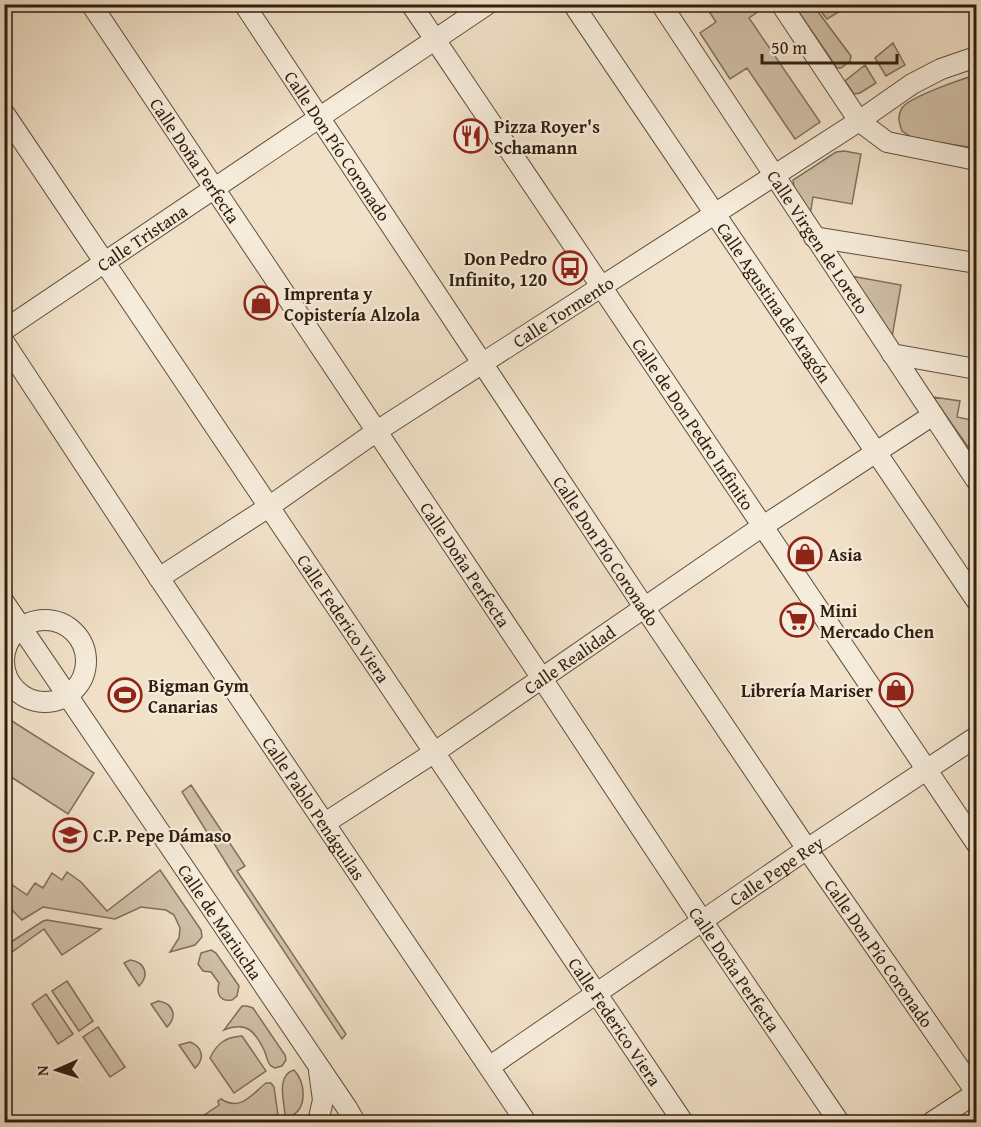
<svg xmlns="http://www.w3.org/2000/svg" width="981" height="1127" viewBox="0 0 981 1127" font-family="'Gentium Book Plus',serif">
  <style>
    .green { fill: #d0c0a8; stroke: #806f5b; stroke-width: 1.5 }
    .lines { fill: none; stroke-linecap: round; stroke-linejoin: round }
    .minor-casing { stroke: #604f3c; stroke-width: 22 }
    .minor { stroke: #f6ecdb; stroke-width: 20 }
    .labels { text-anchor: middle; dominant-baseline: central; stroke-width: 4.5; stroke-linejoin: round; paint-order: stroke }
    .poi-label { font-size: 18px; font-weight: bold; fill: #301e0e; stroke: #f6ecdb; text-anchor: start }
    .street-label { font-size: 18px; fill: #301e0e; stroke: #f6ecdb }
  </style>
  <rect width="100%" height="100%" fill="#f1e1c8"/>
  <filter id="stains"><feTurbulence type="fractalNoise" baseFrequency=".00333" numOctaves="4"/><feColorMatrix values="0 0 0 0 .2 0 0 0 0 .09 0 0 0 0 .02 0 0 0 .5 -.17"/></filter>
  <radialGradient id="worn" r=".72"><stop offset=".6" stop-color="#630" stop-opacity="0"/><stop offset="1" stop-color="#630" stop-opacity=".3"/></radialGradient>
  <!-- green -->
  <path class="green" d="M 705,5 L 763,5 L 765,7 L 749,18 L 820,122 L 795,139 L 747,68 L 730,79 L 700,33 L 716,22 Z
    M 794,5 L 813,5 L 851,56 L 850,61 L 841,68 L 837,68 Z
    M 816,5 L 850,5 L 827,19 Z
    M 893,43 L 905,65 L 886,76 L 875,58 Z
    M 865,65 L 876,83 L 860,93 L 854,94 L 845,81 Z
    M 976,75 L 976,148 L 914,139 L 902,131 C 899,123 897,116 902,108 C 909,97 962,79 976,75 Z
    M 844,151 L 861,154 L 852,204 L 813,197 L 810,215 L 794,187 L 793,180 L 836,152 Z
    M 851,276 L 901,285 L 892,337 Z
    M 933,397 L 960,401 L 957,417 L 976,421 L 975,457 Z
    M 4,716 L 94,773 L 68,814 L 5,773 Z
    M 191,785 L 245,866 L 237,871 L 346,1034 L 342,1039 L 233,874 L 182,792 Z
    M 160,870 L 201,930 L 202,937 L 195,945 L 170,952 L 179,938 L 180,928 L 174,915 L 166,910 L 141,907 L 115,919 L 43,907 L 22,920 L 5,903 L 5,880 L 27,895 L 35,883 L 43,888 L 52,873 L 62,880 L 67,872 L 81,882 L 107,911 Z
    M 47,920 L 101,929 L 62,955 L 44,929 L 5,957 L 5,946 L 43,921 Z
    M 211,950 L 216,953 L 239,986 L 237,996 L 232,1000 C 220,1002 216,994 219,983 L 211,972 L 203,971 L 198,964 L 201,953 Z
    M 130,960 C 145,962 150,975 139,986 L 124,963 Z
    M 67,981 L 93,1021 L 79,1031 L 52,991 Z
    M 46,994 L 73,1034 L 58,1044 L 32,1004 Z
    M 158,1001 C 173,1003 178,1016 167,1027 L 151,1004 Z
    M 242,1006 L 247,1006 L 253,1008 L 285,1055 L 286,1060 L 282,1066 L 275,1068 L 271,1066 C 267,1062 267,1058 265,1052 C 255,1031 247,1021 224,1030 Z
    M 98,1027 L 125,1067 L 110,1077 L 83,1037 Z
    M 242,1036 L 266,1071 L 234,1093 L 210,1058 C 217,1043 226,1037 242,1036 Z
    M 190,1042 C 203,1047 205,1059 195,1068 L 179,1045 Z
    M 294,1070 C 306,1082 308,1110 289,1117 L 285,1115 C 284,1100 276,1075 294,1070 Z
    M 266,1083 L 271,1083 L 274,1087 L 278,1115 L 274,1122 L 194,1122 L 219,1105 L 218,1101 L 221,1099 C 241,1112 252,1094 266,1083 Z"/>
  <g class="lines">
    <!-- minor casing -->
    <g class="minor-casing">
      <g id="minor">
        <path id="s1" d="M 91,4 L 541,677 L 703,922 L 839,1122"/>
        <path id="s2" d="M 244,4 L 644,607 L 807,849 L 976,1092"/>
        <path id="s3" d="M 411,4 L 976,843"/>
        <path id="s4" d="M 573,4 L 976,600"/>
        <path id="s5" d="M 661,4 L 976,480"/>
        <path d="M 781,4 L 859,121 L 887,142 L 976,160"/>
        <path id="s6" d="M 4,113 L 683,1122"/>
        <path d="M 814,237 L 976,263"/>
        <path id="s7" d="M 4,330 L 488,4"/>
        <path id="s8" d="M 4,342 L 159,578 L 526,1122"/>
        <path d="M 892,354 L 976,369"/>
        <path id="s9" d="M 159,578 L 270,506 L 377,431 L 859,121 L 912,84 L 941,69 L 976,57"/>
        <path id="s10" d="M 4,602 L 347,1108 L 355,1122"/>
        <circle cx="45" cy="661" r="41"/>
        <path id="s11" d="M 325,823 L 435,752 L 754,532 L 933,415"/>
        <path id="s12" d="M 489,1067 L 807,849 L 976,737"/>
        <path d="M 318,1122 L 323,1100 L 319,1071"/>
        <path d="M 932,1122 L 976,1093"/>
      </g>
    </g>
    <!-- minor -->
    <use href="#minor" class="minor"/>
  </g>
  <!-- icons -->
  <defs>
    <g id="restaurant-ring" transform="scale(1.725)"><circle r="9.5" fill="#f6ecdb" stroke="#8f2418" stroke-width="1.5"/><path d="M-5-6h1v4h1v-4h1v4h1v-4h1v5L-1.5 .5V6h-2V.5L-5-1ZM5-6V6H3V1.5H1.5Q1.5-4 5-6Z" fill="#8f2418"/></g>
    <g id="bus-ring" transform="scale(1.725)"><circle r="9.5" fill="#f6ecdb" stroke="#8f2418" stroke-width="1.5"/><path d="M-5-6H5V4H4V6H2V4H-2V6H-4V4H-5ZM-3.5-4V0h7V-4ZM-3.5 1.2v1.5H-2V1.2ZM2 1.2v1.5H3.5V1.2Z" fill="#8f2418"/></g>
    <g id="shop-ring" transform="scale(1.725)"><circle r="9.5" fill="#f6ecdb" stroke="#8f2418" stroke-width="1.5"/><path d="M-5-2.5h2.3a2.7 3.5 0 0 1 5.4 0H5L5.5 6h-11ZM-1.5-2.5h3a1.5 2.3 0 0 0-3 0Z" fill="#8f2418"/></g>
    <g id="supermarket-ring" transform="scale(1.725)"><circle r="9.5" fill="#f6ecdb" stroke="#8f2418" stroke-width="1.5"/><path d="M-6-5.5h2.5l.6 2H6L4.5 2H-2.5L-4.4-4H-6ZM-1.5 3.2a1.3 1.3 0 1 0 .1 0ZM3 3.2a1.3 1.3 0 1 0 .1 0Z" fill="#8f2418"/></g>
    <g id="stadium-ring" transform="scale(1.725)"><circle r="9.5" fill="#f6ecdb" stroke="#8f2418" stroke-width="1.5"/><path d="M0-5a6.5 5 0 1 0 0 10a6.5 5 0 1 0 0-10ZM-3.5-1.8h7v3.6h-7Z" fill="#8f2418"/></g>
    <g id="school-ring" transform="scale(1.725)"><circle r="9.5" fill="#f6ecdb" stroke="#8f2418" stroke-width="1.5"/><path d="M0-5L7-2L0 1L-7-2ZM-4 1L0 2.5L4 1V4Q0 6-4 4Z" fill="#8f2418"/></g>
  </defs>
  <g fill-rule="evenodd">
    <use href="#restaurant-ring" x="471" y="136"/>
    <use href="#bus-ring" x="570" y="268"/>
    <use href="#shop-ring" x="261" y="303"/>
    <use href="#shop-ring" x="805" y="554"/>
    <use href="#supermarket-ring" x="797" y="620"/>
    <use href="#shop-ring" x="896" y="690"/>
    <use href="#stadium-ring" x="125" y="695"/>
    <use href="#school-ring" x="70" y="835"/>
  </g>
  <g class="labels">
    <!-- poi labels -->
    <g class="poi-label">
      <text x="494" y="126">Pizza Royer's<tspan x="494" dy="21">Schamann</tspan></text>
      <text x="547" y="258" text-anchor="end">Don Pedro<tspan x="547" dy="21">Infinito, 120</tspan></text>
      <text x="284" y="293">Imprenta y<tspan x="284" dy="21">Copistería Alzola</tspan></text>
      <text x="828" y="554">Asia</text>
      <text x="820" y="610">Mini<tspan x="820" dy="21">Mercado Chen</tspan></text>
      <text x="148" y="685">Bigman Gym<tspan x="148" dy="21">Canarias</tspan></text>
      <text x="873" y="690" text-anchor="end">Librería Mariser</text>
      <text x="93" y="835">C.P. Pepe Dámaso</text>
    </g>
    <!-- street labels -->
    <g class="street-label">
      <text stroke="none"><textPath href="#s2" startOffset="170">Calle Don Pío Coronado</textPath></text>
      <text stroke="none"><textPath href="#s1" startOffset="188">Calle Doña Perfecta</textPath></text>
      <text stroke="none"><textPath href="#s7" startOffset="166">Calle Tristana</textPath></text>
      <text stroke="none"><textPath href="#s5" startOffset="285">Calle Virgen de Loreto</textPath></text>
      <text stroke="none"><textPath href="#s4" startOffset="360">Calle Agustina de Aragón</textPath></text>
      <text stroke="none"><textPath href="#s9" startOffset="484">Calle Tormento</textPath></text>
      <text stroke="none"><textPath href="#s3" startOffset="506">Calle de Don Pedro Infinito</textPath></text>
      <text stroke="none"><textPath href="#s2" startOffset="656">Calle Don Pío Coronado</textPath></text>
      <text stroke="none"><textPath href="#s1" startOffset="674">Calle Doña Perfecta</textPath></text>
      <text stroke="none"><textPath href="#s6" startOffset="609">Calle Federico Viera</textPath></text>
      <text stroke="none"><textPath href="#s11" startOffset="294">Calle Realidad</textPath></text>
      <text stroke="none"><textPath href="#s8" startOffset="560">Calle Pablo Penáguilas</textPath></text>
      <text stroke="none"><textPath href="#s12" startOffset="348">Calle Pepe Rey</textPath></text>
      <text stroke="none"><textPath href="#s10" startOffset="386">Calle de Mariucha</textPath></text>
      <text stroke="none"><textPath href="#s2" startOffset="1142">Calle Don Pío Coronado</textPath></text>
      <text stroke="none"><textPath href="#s1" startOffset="1160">Calle Doña Perfecta</textPath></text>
      <text stroke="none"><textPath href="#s6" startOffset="1095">Calle Federico Viera</textPath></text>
    </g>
  </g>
  <!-- margin -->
  <rect width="981" height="1127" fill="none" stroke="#f1e1c8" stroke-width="24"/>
  <rect x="6" y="6" width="969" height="1115" fill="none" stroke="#301e0e" stroke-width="3"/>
  <rect x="12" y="12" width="957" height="1103" fill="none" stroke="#301e0e" stroke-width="1.5"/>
  <!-- north arrow -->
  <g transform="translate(57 1070) rotate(267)" stroke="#f6ecdb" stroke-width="4.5" paint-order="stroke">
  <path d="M0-4.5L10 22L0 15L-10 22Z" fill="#301e0e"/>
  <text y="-9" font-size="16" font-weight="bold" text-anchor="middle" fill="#301e0e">N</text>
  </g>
  <!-- scale -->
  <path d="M762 54v9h135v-9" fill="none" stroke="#301e0e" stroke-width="3"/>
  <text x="771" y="54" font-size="18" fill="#301e0e" stroke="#f6ecdb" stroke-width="4.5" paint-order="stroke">50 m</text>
  <rect width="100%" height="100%" filter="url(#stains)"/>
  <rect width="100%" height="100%" fill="url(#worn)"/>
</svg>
